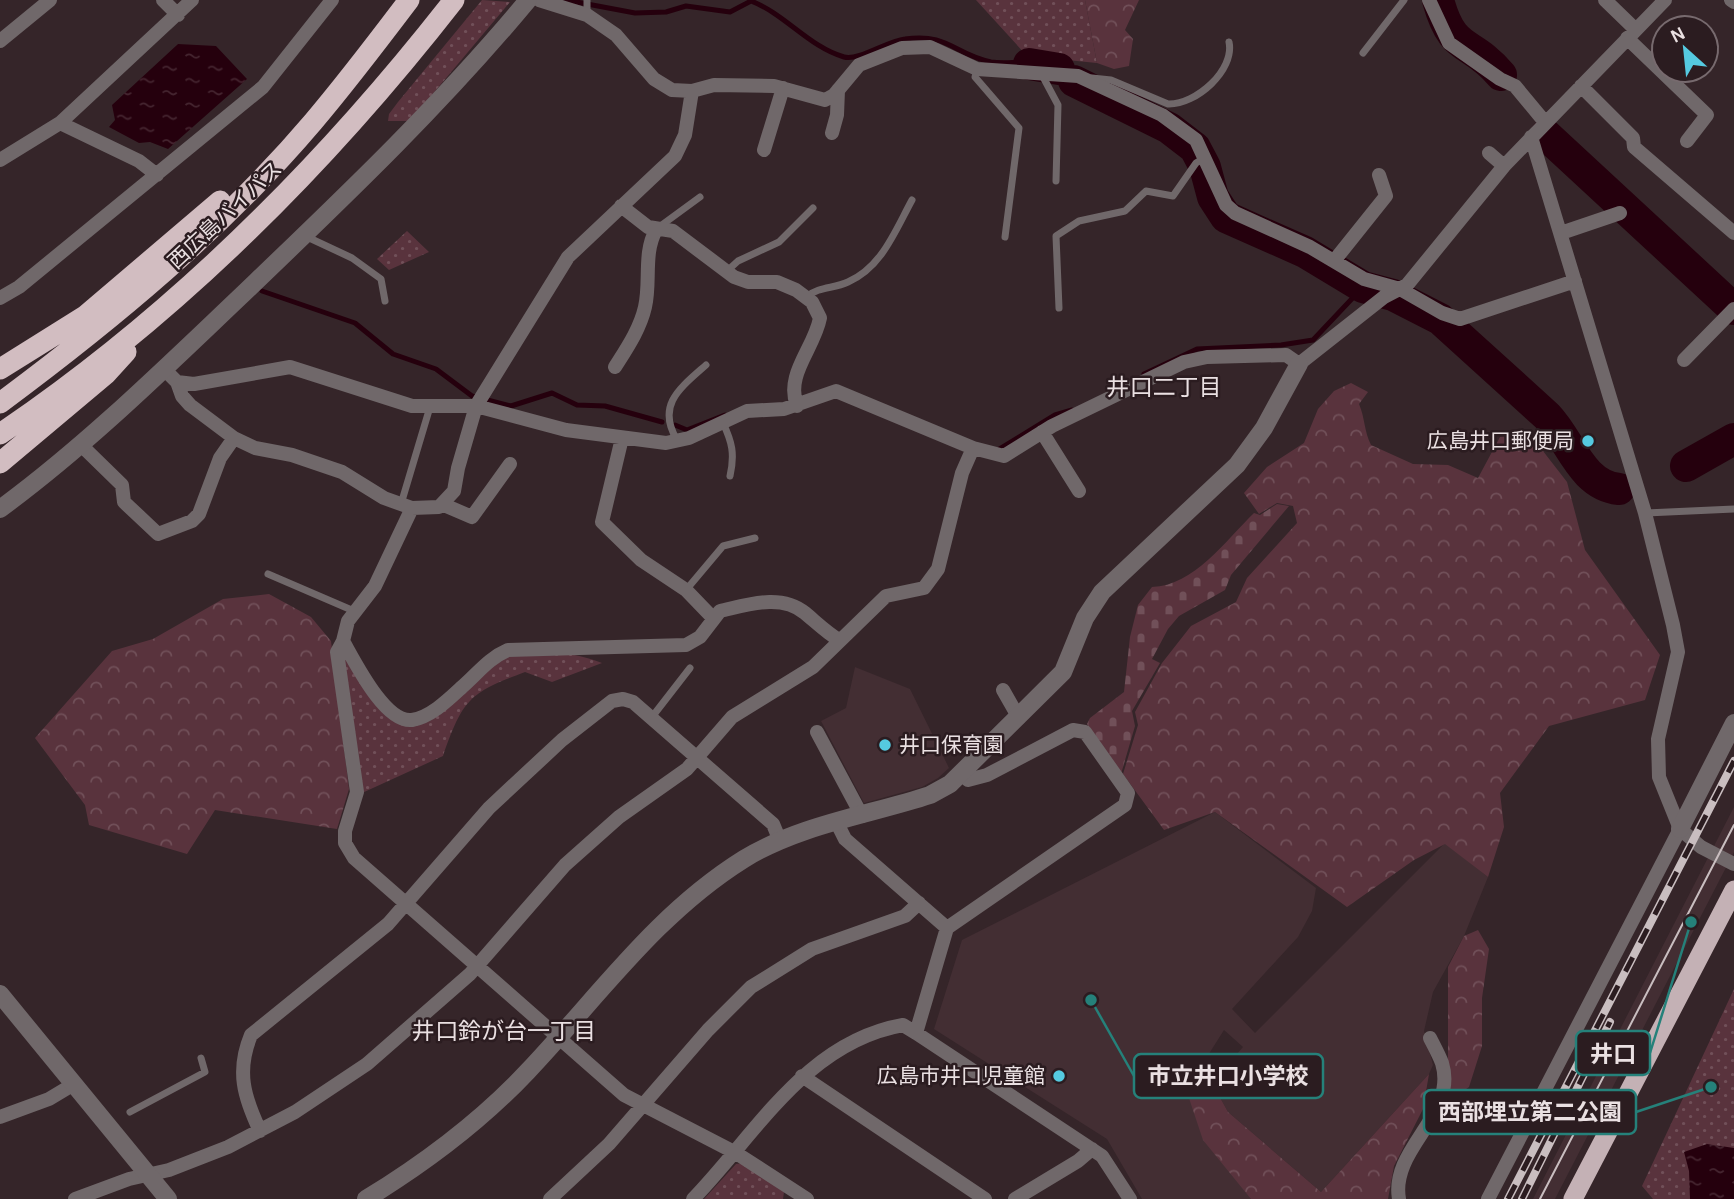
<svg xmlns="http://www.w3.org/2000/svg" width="1734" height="1199" viewBox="0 0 1734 1199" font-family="Karla,'Noto Sans JP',sans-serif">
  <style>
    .built { fill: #432e33 }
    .grass { fill: url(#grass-dots) }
    .forest { fill: url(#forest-crowns) }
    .cemetery { fill: url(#cemetery-stones) }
    .water { fill: url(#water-ripples) }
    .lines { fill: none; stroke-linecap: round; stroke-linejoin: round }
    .stream { stroke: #25000d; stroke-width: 5 }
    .river { stroke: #25000d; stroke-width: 32 }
    .service { stroke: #70686a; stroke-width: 7 }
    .minor { stroke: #70686a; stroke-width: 14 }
    .tertiary { stroke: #70686a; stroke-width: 18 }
    .trunk { stroke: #c4b1b5; stroke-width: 19 }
    .motorway { stroke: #d2bdc1; stroke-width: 21 }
    .tram { stroke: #c9bec0; stroke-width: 2 }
    .rail-casing { stroke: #c9bec0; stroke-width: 8 }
    .rail { stroke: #2b1c20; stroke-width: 5; stroke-dasharray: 16; stroke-linecap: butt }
    .poi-dot { fill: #55cae0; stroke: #2b1c20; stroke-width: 2.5 }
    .labels { text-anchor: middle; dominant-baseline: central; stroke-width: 5; stroke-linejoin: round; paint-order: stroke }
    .street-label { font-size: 21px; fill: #eae0e2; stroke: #2b1c20 }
    .poi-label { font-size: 21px; fill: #eae0e2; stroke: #2b1c20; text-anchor: end }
    .neighbourhood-label { font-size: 23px; fill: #eae0e2; stroke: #2b1c20 }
    .leader { fill: none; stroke: #25817a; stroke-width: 2.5 }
    .callout-dot { fill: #25817a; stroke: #2b1c20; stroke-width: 2.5 }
    .callout { fill: #2b1c20; stroke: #25817a; stroke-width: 2.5 }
    .callout-label { font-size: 23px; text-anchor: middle; font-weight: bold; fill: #eae0e2 }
  </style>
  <defs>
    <pattern id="grass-dots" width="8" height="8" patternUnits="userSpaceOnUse" patternTransform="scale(1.75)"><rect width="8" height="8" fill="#59333d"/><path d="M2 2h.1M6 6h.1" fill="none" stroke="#715059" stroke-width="1.8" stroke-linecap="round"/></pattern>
    <pattern id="forest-crowns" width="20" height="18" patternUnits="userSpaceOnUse" patternTransform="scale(1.75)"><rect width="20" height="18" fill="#59333d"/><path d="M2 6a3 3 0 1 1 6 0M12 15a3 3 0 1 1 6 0" fill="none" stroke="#715059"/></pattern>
    <pattern id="cemetery-stones" width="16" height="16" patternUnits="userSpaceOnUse" patternTransform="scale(1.75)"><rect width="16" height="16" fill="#59333d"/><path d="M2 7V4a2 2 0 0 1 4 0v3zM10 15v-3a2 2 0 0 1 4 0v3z" fill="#715059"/></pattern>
    <pattern id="water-ripples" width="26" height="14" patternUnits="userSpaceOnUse" patternTransform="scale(1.75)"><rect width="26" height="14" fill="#25000d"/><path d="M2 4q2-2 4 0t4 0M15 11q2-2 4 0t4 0" fill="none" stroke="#452530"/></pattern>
  </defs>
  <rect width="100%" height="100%" fill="#352529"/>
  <!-- built -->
  <path class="built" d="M 855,667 L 910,689 L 949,768 L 938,778 L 922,787 L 864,803 L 821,721 L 846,708 Z
    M 1734,807 L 1734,852 L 1555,1199 L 1533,1199 Z
    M 1215,812 L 1316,888 L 1312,911 L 1298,937 L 1232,1009 L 1255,1033 L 1445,843 L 1488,877 L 1464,936 L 1433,992 L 1424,1031 L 1433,1065 L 1429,1074 L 1321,1192 L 1228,1112 L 1212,1083 L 1243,1047 L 1224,1030 L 1200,1068 L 1189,1098 L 1251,1199 L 1142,1199 L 1107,1139 L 934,1029 L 962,940 Z"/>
  <!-- grass -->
  <path class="grass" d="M 482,0 L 510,2 L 410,121 L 388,121 L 389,114 L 398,102 Z
    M 976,0 L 1085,0 L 1097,63 L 1027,56 Z
    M 407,231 L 429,252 L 389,270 L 377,259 Z
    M 341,650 L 411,725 C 437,704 463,679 492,662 C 522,644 571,651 602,663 L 552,682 L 525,672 C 469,693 463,699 443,756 L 362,793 Z
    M 1734,989 L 1734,1199 L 1653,1199 L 1642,1186 Z
    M 743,1163 L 784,1192 L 783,1199 L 704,1199 L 736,1164 Z"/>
  <!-- forest -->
  <path class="forest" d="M 1085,0 L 1139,0 L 1125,30 L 1133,39 L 1129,66 L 1114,69 L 1097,63 Z
    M 1351,383 L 1368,392 L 1359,404 C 1365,418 1364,431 1371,445 L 1413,464 L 1448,465 L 1478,478 L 1500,437 L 1529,433 L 1567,482 L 1585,550 L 1660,655 L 1645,700 L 1549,726 L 1500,793 L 1504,827 L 1488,877 L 1445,844 L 1414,860 L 1347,907 L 1215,812 L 1164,830 L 1123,774 L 1138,725 L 1135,712 L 1162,663 L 1191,626 L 1236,602 L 1247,578 L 1297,523 L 1293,506 L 1277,503 L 1259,514 L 1244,493 L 1267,467 L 1304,443 L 1318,409 L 1334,391 Z
    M 269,594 L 311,617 L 331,641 L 349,789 L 337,829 L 215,810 L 187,854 L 89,825 L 85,805 L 35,738 L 112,651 L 153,639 L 223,599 Z
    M 1478,930 L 1489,949 L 1482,998 L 1482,1046 L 1469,1087 L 1448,1101 L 1448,967 L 1464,936 Z
    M 1200,1068 L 1216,1075 L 1212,1083 L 1228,1112 L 1321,1192 L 1429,1074 L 1423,1109 L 1394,1166 L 1388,1199 L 1251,1199 L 1203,1140 L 1189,1098 Z"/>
  <!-- cemetery -->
  <path class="cemetery" d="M 1277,504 L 1289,506 L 1231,575 L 1225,590 L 1179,616 L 1168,629 L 1152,659 L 1160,663 L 1132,711 L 1135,726 L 1121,774 L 1087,724 L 1090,718 L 1124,692 L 1130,637 L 1138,605 L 1152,587 C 1194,586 1226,540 1254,513 L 1260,515 Z"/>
  <!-- water -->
  <path class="water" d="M 178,44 L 216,46 L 247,79 L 168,149 L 150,142 L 139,143 L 109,127 L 115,120 L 112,105 Z
    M 1707,1144 L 1734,1148 L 1734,1199 L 1690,1199 L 1689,1171 L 1684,1152 Z"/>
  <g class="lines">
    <!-- stream -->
    <path class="stream" d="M 566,0 L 635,13 L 666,12 L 686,6 L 730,12 L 751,1 C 785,14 809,47 844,57 C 859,61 887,41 905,39 C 949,33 953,54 991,62 C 1004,64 1016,61 1029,64
      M 262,291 L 355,323 L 393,354 L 436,369 L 472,396 L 511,406 L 552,393 L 577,405 L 605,406 L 662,422
      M 1144,374 L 1197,349 L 1281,345 L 1313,340 L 1363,287
      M 675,425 L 687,430 L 725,415
      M 998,450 L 1055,415 L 1072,410"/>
    <!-- river -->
    <path class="river" d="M 1438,0 C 1453,55 1470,38 1501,75
      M 1029,64 L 1059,69
      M 1074,81 L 1169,128 L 1195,148 L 1205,167 L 1213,197 L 1226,217 L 1305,252 L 1363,287 L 1393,295 L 1440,319 L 1547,416 C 1571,441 1581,485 1619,489
      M 1546,135 L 1734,309
      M 1686,466 L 1734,439"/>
    <!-- service -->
    <path class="service" d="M 587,15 L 587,0
      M 1363,53 L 1404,0
      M 977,69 L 975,77 L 1019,128 L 1005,237
      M 1042,75 L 1058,105 L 1056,181
      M 1092,78 L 1111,80 L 1168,104 C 1196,105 1235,70 1229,42
      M 659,227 L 700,197
      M 305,236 L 352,258 L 381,279 L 385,301
      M 727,271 L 738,261 L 779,242 L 813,208
      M 806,297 C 820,286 833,289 848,282 C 882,267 895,231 912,200
      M 1059,308 L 1056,236 L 1079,221 L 1125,211 L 1146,191 L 1173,196 L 1196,163 L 1206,157
      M 723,423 C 732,442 735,454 730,476
      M 677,440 C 656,405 680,388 706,365
      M 401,504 L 430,407
      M 1646,513 L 1734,509
      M 268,574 L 354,611
      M 686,590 L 723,546 L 755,538
      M 652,717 L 690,668
      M 130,1112 L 205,1072 L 201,1058"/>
    <!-- minor -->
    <path class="minor" d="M 163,0 L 178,15
      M 539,0 L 587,15 L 616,35 L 654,79 L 672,90 L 692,91 L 714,85 L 774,86 L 825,100 L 834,95 L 859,65 L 902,48 L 930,47 L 977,69 L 1078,76 L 1162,115 L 1196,140 L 1226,205 L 1235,213 L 1310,247 L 1364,279 L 1400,289 L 1442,313 L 1460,319 L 1575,281
      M 1429,0 L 1449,43 L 1500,79 L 1515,86 L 1544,121
      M 1605,0 L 1636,30
      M 1731,0 L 1734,2
      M 1627,38 L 1707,115 L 1687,141
      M 0,41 L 50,0
      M 1581,86 L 1633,138 L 1634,147 L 1734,233
      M 60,123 L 139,161 L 157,175
      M 832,133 L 837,115 L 838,90
      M 1531,137 L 1645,513 L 1673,625 L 1678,652 L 1658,739 L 1659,777 L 1680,829 L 1701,847 L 1734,864
      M 764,150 L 783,88
      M 1489,153 L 1504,166
      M 0,160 L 60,123 L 192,0
      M 621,206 L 648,227 L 673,231 L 734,277 L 748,282 L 777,282 L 796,290 L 812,302 L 820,318 C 814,349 785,374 797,406
      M 1561,233 L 1620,213
      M 1334,261 L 1386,196 L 1379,175
      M 0,298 L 19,287 L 263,87 L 332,0
      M 1684,360 L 1734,309
      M 615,367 C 627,348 640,329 645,307 C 651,282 643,253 656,230
      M 163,368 L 177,382 L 194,384 L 290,367 L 412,406 L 476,406 L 566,430 L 666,443 L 689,438 L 747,411 L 784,409 L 836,391 L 973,448 L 1004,456 L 1052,426 L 1184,362 L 1207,357 L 1286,355 L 1299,364 L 1384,297 L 1407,285 L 1504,166 L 1665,0
      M 177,382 L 182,396 L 190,405 L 234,438 L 255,448 L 292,455 L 342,472 L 384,498 L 412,508 L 439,507 L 454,491 L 458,468 L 476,406 L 568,257 L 675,156 L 685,135 L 692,91
      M 1042,432 L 1079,491
      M 622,438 L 602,522 L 641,560 L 686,590 L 712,617
      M 81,445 L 122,485 L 124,502 L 158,534 L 192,521 L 199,514 L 220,458 L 234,438
      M 444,505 L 472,517 L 510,464
      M 412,508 L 375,586 L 348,621 L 343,641 C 355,662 385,723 412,720 C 431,717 449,699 462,687 C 478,673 489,658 508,650 L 686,645 L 700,637 L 720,611 C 747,605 781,593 805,613 C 817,623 826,632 839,640
      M 343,641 L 337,652 L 357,792 L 345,831 L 345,843 L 354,858 L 624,1095 L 736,1153 L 807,1199
      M 1003,690 L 1019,718
      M 817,732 L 862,816
      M 961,773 L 968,780 L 987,775 L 1073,730 L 1085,732 L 1128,793 L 1125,805 L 947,928 L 916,1033 L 1102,1156 L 1130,1199
      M 837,823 L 845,839 L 947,928
      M 802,1076 L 985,1199
      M 0,1117 L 49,1099 L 74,1084
      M 260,1131 C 244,1097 236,1071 251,1035 L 388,924 L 489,808 L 562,740 L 612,701 L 623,699 L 633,702 L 773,824 L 780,841
      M 75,1199 L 129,1179 L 169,1170 L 228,1147 L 295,1112 L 367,1064 L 470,974 L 565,865 L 619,817 L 687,769 L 732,717 L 813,667 L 886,596 L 924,588 L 938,569 L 962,473 L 973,448
      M 550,1199 L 609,1144 L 708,1030 L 751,987 L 812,949 L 905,916 L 919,903
      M 693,1199 C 756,1134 806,1042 903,1025 L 916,1033
      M 1015,1199 L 1078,1161 L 1092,1149
      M 1399,1199 C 1390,1148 1458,1115 1442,1063 C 1439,1055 1434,1046 1430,1038
      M 1488,1199 L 1680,829"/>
    <!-- tertiary -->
    <path class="tertiary" d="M 0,509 C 87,445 165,368 243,294 C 342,199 440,106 528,0
      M 1680,829 L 1734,723
      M 0,994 L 168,1199
      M 366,1199 C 425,1163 481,1121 528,1071 C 599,996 656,914 744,859 C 799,825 869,815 930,795 L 950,784 L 1063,672 L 1085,618 L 1102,592 L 1237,465 L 1264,428 L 1299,364"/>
    <!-- trunk -->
    <path class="trunk" d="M 1573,1199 L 1734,890"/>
    <!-- motorway -->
    <path class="motorway" d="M 0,369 L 85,316 L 220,201
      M 0,403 C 112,320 223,228 313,122 C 347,82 378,41 409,0
      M 0,434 C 173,317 326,164 454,0
      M 0,463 L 106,374 L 126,352"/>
    <!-- tram -->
    <path class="tram" d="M 1540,1199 L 1734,825"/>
    <!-- rail casing -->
    <g class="rail-casing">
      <path id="rail" d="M 1508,1199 L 1734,761
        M 1522,1199 L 1610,1022"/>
    </g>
    <!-- rail -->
    <use href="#rail" class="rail"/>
  </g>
  <!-- markers -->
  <g class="poi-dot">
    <circle cx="1588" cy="441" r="7"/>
    <circle cx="885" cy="745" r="7"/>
    <circle cx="1059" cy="1076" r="7"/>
  </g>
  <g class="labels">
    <!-- street labels -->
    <g class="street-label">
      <text transform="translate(225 215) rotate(-43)">西広島バイパス</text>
    </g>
    <!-- poi labels -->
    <g class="poi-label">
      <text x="1574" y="441">広島井口郵便局</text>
      <text x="899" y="745" text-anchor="start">井口保育園</text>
      <text x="1045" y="1076">広島市井口児童館</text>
    </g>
    <!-- neighbourhood labels -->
    <g class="neighbourhood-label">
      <text x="1164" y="387">井口二丁目</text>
      <text x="504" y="1031">井口鈴が台一丁目</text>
    </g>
  </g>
  <!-- callouts -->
  <path class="leader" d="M1691 922L1650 1053M1091 1000L1134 1076M1711 1087L1636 1112"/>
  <g class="callout-dot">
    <circle cx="1691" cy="922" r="7"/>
    <circle cx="1091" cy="1000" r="7"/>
    <circle cx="1711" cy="1087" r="7"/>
  </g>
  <g class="callout">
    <rect x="1576" y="1031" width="74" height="44" rx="7"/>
    <rect x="1134" y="1054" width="189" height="44" rx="7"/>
    <rect x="1424" y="1090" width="212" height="44" rx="7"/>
  </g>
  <g class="callout-label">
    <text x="1613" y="1062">井口</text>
    <text x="1228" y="1084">市立井口小学校</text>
    <text x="1530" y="1120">西部埋立第二公園</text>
  </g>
  <!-- north arrow -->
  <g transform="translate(1685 49) rotate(333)"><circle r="33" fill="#2b1c20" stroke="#776a6e" stroke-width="2"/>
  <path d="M0-5L12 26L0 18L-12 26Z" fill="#55cae0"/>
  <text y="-10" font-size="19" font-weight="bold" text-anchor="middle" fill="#eae0e2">N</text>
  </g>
</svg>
